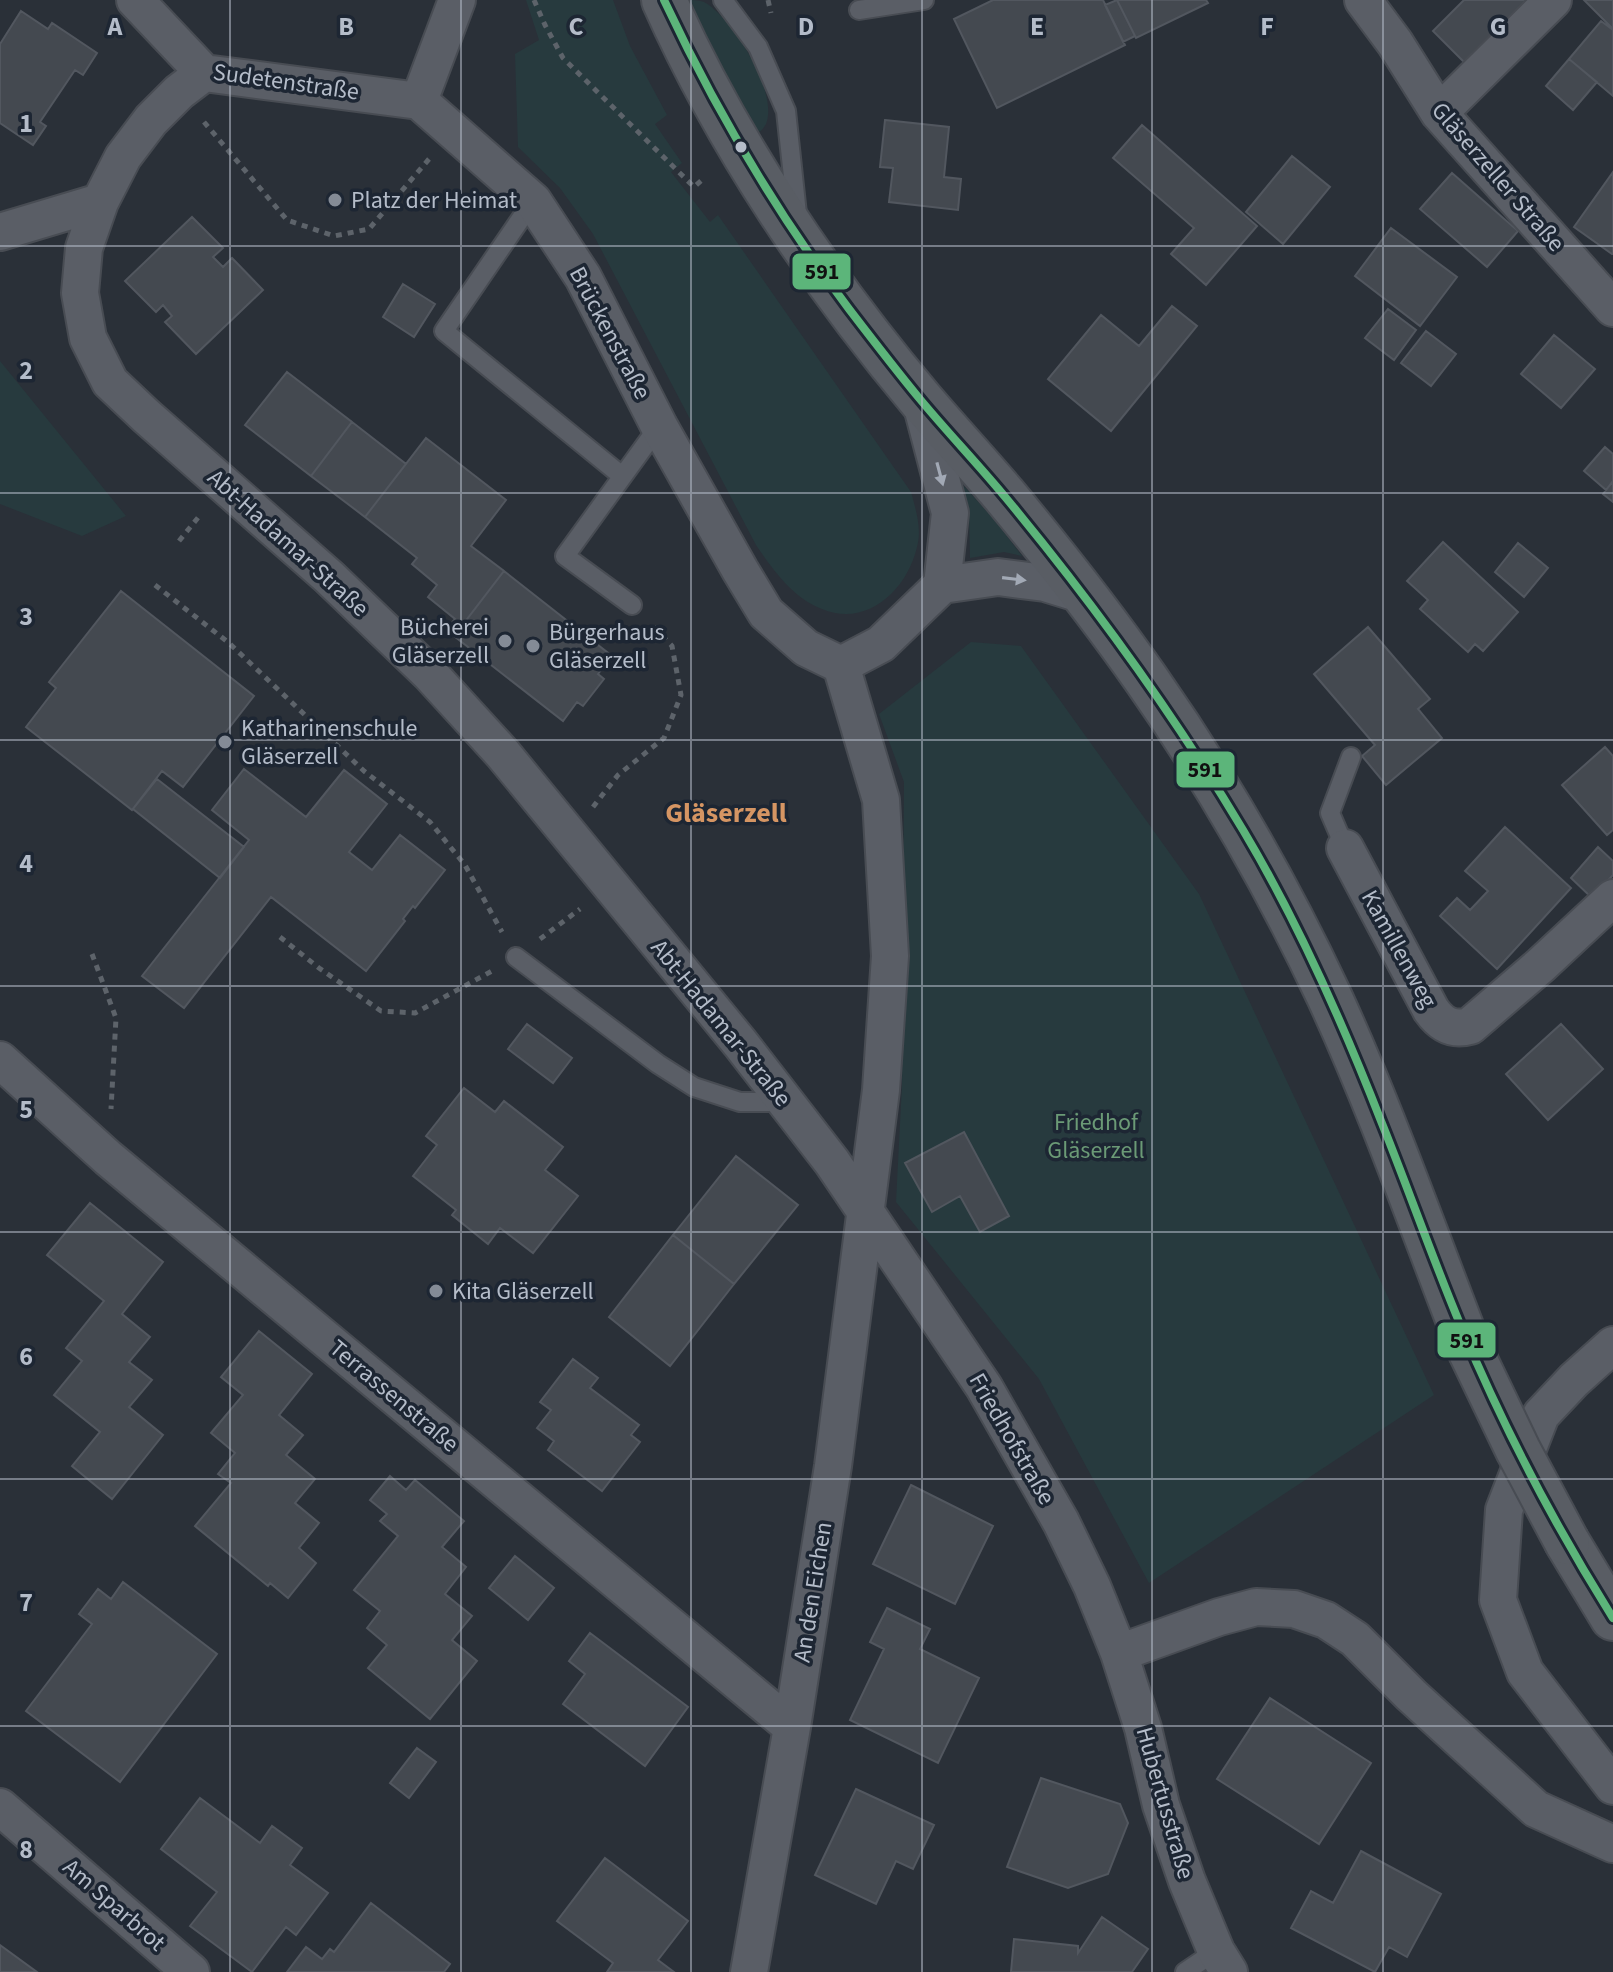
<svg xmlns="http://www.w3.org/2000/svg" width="1613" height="1972" viewBox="0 0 1613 1972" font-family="'Source Sans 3',sans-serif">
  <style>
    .green { fill: #273a3e }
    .building { fill: #444950; stroke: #52575f; stroke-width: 2 }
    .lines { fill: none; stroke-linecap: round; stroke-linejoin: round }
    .lane-casing { stroke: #484c53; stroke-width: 22 }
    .street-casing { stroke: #484c53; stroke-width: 40 }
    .secondary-casing { stroke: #484c53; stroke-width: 48 }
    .path { stroke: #5d636a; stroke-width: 5; stroke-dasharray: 6 6; stroke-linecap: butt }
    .lane { stroke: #5a5e66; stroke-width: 18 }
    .street { stroke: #5a5e66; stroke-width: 36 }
    .secondary { stroke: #595d64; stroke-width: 44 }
    .secondary-bridge-casing { stroke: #484c53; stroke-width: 48; stroke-linecap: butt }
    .secondary-bridge { stroke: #595d64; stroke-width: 44 }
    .bus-1-casing { stroke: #1d2633; stroke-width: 14 }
    .bus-1 { stroke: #5cb57a; stroke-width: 8 }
    .oneway { fill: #a2a9b5 }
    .grid { fill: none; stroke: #b4bcc9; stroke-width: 2; stroke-opacity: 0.55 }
    .bus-dot { fill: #b4bcc9; stroke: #1d2633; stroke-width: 3 }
    .poi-dot { fill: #848b96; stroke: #1d2633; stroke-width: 3 }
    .labels { text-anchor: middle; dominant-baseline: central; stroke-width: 7; stroke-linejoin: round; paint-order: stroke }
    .street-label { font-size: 24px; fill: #b4bcc9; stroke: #1d2633 }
    .poi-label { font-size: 24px; fill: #b4bcc9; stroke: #1d2633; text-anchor: start }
    .park-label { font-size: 24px; fill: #6b9a76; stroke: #1d2633 }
    .quarter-label { font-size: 28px; font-weight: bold; fill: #d59563; stroke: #1d2633 }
    .grid-label { font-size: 26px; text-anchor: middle; font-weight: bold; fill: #b4bcc9; stroke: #1d2633; stroke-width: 7; stroke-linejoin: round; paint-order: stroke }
    .line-badge { stroke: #1d2633; stroke-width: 3 }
    .pale-badge-label { font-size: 22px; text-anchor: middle; font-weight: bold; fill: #111 }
  </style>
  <rect width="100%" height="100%" fill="#2a3038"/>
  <!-- green -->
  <path class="green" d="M 526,0 L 613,0 L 630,46 L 667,115 L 655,124 L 682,163 L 671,172 L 710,222 L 718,215 L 911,492 C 916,510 922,529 917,547 C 907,590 867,628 822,609 C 793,598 773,570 756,545 L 593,234 L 560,188 L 518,147 L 515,54 L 539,40 Z
    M 686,0 C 692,0 698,0 704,2 C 732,17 779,92 766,124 C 764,128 761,131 758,133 L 695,27 Z
    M 0,361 L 126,516 L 82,536 L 0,504 Z
    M 961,483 L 993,518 L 1022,556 L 1004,552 L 970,558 L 969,509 Z
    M 971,642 L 1021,646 L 1199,894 L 1434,1395 L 1149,1583 L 1039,1379 L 896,1202 L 902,1085 L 904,782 L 879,714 Z"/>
  <!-- building -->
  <path class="building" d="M 993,0 L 1103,0 L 1125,45 L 997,108 L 954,19 Z
    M 1117,0 L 1206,0 L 1208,3 L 1136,38 Z
    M 1117,0 L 1135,36 L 1123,42 L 1105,5 Z
    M 1464,0 L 1534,0 L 1468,66 L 1433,31 Z
    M 1584,0 L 1613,0 L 1613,29 Z
    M 21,11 L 48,29 L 52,23 L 97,53 L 83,75 L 75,70 L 40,122 L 46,126 L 33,145 L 0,123 L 0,44 Z
    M 1601,21 L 1613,30 L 1613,96 L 1569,59 Z
    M 1569,59 L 1597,82 L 1573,110 L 1546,86 Z
    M 885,120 L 949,127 L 944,177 L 961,179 L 958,210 L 889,202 L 893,168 L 880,167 Z
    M 1142,125 L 1257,226 L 1206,285 L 1171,254 L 1194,228 L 1113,158 Z
    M 1292,156 L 1330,187 L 1283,244 L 1246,212 Z
    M 1613,172 L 1613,254 L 1612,254 L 1574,227 Z
    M 1452,173 L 1518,231 L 1487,267 L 1420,209 Z
    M 192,217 L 223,248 L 213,257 L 223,267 L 232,258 L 263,290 L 196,354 L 165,322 L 172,316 L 163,305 L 156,312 L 125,281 Z
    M 1391,228 L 1457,277 L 1420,326 L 1355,276 Z
    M 403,284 L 435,304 L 414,337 L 383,317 Z
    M 1172,306 L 1197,326 L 1111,431 L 1048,379 L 1101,315 L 1139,346 Z
    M 1388,309 L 1416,330 L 1394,360 L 1365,338 Z
    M 1426,331 L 1456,354 L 1431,386 L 1401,363 Z
    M 1554,335 L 1595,369 L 1561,408 L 1521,374 Z
    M 287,372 L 352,422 L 311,476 L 245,425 Z
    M 352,422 L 406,464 L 365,517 L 311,476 Z
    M 426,438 L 506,500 L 471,546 L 504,571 L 454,636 L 446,630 L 455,619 L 428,597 L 437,585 L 412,564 L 417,558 L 365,517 Z
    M 1605,447 L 1613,454 L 1613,481 L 1606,490 L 1584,471 Z
    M 1613,481 L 1613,502 L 1603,494 Z
    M 1443,542 L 1518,612 L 1483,651 L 1475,644 L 1468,652 L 1420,609 L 1428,600 L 1407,581 Z
    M 1518,543 L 1548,568 L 1524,597 L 1495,572 Z
    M 504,571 L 612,656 L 598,674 L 604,679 L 583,706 L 577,702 L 563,721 L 454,636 Z
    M 121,591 L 254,696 L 183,787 L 162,771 L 132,810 L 26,727 L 56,688 L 49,682 Z
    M 1368,627 L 1430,699 L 1418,709 L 1442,738 L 1386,785 L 1362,756 L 1375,745 L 1314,674 Z
    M 1605,747 L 1613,756 L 1613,830 L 1607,835 L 1562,785 Z
    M 244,769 L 306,817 L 344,770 L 387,804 L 349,852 L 372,870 L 400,835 L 445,870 L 415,908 L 413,906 L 403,919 L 405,921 L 366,971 L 271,897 L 184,1008 L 142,976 L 249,840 L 212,810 Z
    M 157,779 L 244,847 L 220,878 L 133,809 Z
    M 1505,827 L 1571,888 L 1497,969 L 1440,916 L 1457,898 L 1470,910 L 1488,891 L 1465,871 Z
    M 1598,847 L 1613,861 L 1613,875 L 1592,898 L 1571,878 Z
    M 527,1024 L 572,1058 L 553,1083 L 508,1049 Z
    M 1561,1024 L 1603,1069 L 1548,1120 L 1506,1074 Z
    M 464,1088 L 495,1112 L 504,1101 L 563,1147 L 545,1170 L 578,1196 L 533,1253 L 500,1228 L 488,1244 L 452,1215 L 456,1210 L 413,1176 L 437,1145 L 426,1136 Z
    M 964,1132 L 1009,1216 L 980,1232 L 960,1196 L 932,1212 L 905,1163 Z
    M 736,1156 L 798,1205 L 734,1284 L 673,1235 Z
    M 90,1203 L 163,1262 L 122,1314 L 150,1337 L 129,1362 L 152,1380 L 129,1407 L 163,1435 L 112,1499 L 72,1466 L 100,1432 L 54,1395 L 82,1361 L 66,1348 L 104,1301 L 47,1255 Z
    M 673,1235 L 734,1284 L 670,1366 L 609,1317 Z
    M 259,1331 L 312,1374 L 279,1415 L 303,1435 L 286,1455 L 315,1479 L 295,1503 L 319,1523 L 299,1548 L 316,1563 L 288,1598 L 270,1583 L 268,1586 L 195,1526 L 231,1483 L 218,1474 L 235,1453 L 211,1433 L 243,1395 L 221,1377 Z
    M 573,1359 L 598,1378 L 590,1388 L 639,1425 L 631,1435 L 640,1442 L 602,1491 L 548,1450 L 554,1441 L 537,1428 L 551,1410 L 540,1402 Z
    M 390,1476 L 406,1490 L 415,1480 L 464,1521 L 442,1547 L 466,1567 L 445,1594 L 472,1616 L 452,1640 L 477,1661 L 430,1719 L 368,1668 L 387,1645 L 367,1628 L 380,1611 L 354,1590 L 398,1536 L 380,1521 L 387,1514 L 370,1500 Z
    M 911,1485 L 993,1526 L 955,1604 L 873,1564 Z
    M 515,1556 L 554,1588 L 528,1620 L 489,1588 Z
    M 123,1582 L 217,1654 L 120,1782 L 26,1711 L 92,1624 L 79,1614 L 98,1589 L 111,1599 Z
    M 887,1608 L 930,1629 L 920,1649 L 979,1678 L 938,1763 L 850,1720 L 884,1649 L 870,1642 Z
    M 590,1633 L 688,1707 L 645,1766 L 563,1704 L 585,1674 L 569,1661 Z
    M 1270,1698 L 1371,1763 L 1319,1844 L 1217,1779 Z
    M 417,1748 L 436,1762 L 409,1798 L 390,1783 Z
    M 1041,1778 L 1120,1804 L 1128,1823 L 1108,1874 L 1068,1888 L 1007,1867 Z
    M 856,1789 L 934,1825 L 913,1869 L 896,1861 L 876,1904 L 815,1875 Z
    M 200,1798 L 260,1843 L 272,1826 L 302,1848 L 290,1865 L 328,1893 L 296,1935 L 286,1927 L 252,1972 L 190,1926 L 217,1892 L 161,1849 Z
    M 1361,1851 L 1441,1894 L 1407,1957 L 1389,1947 L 1375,1972 L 1291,1928 L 1311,1891 L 1333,1903 Z
    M 605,1858 L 688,1921 L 658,1960 L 674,1972 L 607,1972 L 613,1963 L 557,1921 Z
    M 371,1903 L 450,1964 L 444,1972 L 287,1972 L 306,1947 L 322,1959 L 330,1949 L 334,1952 Z
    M 1102,1917 L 1148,1949 L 1132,1972 L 1011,1972 L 1014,1939 L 1078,1946 L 1078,1953 Z
    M 0,1945 L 37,1972 L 0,1972 Z"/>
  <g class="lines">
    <!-- lane casing -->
    <g class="lane-casing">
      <path id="lane" d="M 723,0 L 758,47 L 786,111 L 797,214
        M 859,10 L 924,0
        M 533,201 L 444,331 L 622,476
        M 632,605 L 565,556 L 659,426
        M 1345,848 L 1330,813 L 1351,757
        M 516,957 L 658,1064 L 694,1087 L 740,1102 L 786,1102
        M 1185,1972 L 1216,1951"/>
    </g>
    <!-- street casing -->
    <g class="street-casing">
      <path id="street" d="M 135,0 L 204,73 L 419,101
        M 1363,0 L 1395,43 L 1439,113 L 1613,308
        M 204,73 L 179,92 L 151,120 L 123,157 L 100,202 L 84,248 L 80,293 L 88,338 L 110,382 L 146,416 L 329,577 L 430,674 L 503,754 L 740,1043 L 832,1162 L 984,1387 L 1061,1522 L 1092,1586 L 1119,1653 L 1143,1728 L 1161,1805 L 1187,1881 L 1216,1951 L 1229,1972
        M 419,101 L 533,201 L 583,277 L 659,426 L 740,570 L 766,613 L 806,648 L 841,665
        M 419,101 L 457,0
        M 1439,113 L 1553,0
        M 0,232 L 100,202
        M 920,399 L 950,513 L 942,585
        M 841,665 L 881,644 L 942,585 L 998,577 L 1045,583 L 1084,595
        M 1345,848 L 1431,1010 C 1441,1024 1452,1031 1470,1026 L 1541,965 L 1613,898
        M 0,1060 L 108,1158 L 792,1727
        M 1613,1345 L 1574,1380 L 1541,1415 L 1504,1510 L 1498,1600 L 1525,1672 L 1613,1786
        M 1119,1653 L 1219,1617 L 1256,1607 L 1294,1609 L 1326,1620 L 1355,1639 L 1411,1695 L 1536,1809 L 1613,1844
        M 0,1807 L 191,1972
        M 749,1972 L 792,1727 L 833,1466 L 881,1090 L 890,956 L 881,800 L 841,665"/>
    </g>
    <!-- secondary casing -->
    <g class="secondary-casing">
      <path id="secondary" d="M 664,0 C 727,142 821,281 921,400 C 949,433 978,464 1005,496 C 1054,555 1102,616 1146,679 C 1216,779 1277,885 1329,996 C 1382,1111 1424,1232 1470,1350
        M 1567,1542 L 1613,1618"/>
    </g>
    <!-- path -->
    <path class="path" d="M 534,0 L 545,25 L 563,58 L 694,187 L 703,179
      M 768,0 L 771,13
      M 204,122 L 287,220 L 334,236 L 369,229 L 429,159
      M 179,541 L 201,514
      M 155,585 L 229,643 L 364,771 L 430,822 L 465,865 L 502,932
      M 593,807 L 618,775 L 664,738 L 681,695 L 672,646 L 651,624
      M 280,937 L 319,968 L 381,1011 L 415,1013 L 492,971
      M 540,939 L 580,909
      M 92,954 L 116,1018 L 111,1109"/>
    <!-- lane -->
    <use href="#lane" class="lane"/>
    <!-- street -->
    <use href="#street" class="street"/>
    <!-- secondary -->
    <use href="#secondary" class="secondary"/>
    <!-- secondary-bridge casing -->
    <g class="secondary-bridge-casing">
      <path id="secondary-bridge" d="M 1470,1350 L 1518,1450 L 1567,1542"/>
    </g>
    <!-- secondary-bridge -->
    <use href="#secondary-bridge" class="secondary-bridge"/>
    <!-- bus-1 casing -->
    <g class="bus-1-casing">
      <path id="bus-1" d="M 664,0 C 715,109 776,212 849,309 C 872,339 895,369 919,398 C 947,432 978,464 1006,498 C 1093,603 1173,713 1243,830 C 1298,922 1342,1021 1381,1121 C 1408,1188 1432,1257 1460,1324 C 1503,1427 1554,1524 1613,1618"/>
    </g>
    <!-- bus-1 -->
    <use href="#bus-1" class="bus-1"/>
  </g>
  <!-- one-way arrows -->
  <defs><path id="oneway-solid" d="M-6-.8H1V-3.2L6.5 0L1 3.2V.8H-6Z" transform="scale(2)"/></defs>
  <g class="oneway">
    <use href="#oneway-solid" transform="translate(940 474) rotate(75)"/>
    <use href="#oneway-solid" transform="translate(1014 579) rotate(7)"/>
  </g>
  <!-- grid -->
  <path class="grid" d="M 230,0 L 230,1972M 461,0 L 461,1972M 691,0 L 691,1972M 922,0 L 922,1972M 1152,0 L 1152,1972M 1383,0 L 1383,1972M 0,246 L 1613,246M 0,493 L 1613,493M 0,740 L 1613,740M 0,986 L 1613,986M 0,1232 L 1613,1232M 0,1479 L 1613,1479M 0,1726 L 1613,1726"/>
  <!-- markers -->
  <circle class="bus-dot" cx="741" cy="147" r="7"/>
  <g class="poi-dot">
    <circle cx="335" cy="200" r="8"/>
    <circle cx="505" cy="641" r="8"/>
    <circle cx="533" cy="646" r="8"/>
    <circle cx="225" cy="742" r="8"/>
    <circle cx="436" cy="1291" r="8"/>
  </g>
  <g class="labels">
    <!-- street labels -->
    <g class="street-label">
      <text transform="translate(286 82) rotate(8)">Sudetenstraße</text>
      <text transform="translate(1498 177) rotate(49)">Gläserzeller Straße</text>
      <text transform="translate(610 333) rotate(62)">Brückenstraße</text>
      <text transform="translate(288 543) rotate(42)">Abt-Hadamar-Straße</text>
      <text transform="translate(1399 949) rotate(61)">Kamillenweg</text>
      <text transform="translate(721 1023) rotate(51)">Abt-Hadamar-Straße</text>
      <text transform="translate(394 1396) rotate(40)">Terrassenstraße</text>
      <text transform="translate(1012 1439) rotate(60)">Friedhofstraße</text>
      <text transform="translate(813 1592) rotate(-81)">An den Eichen</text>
      <text transform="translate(1165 1803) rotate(74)">Hubertusstraße</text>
      <text transform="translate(114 1905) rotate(41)">Am Sparbrot</text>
    </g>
    <!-- poi labels -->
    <g class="poi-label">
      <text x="351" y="200">Platz der Heimat</text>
      <text x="489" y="627" text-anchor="end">Bücherei<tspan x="489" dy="28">Gläserzell</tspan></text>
      <text x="549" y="632">Bürgerhaus<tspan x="549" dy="28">Gläserzell</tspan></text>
      <text x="241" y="728">Katharinenschule<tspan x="241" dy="28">Gläserzell</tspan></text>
      <text x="452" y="1291">Kita Gläserzell</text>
    </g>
    <!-- park labels -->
    <g class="park-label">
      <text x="1096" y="1122">Friedhof<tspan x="1096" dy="28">Gläserzell</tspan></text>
    </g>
    <!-- quarter labels -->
    <g class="quarter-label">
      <text x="726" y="813">Gläserzell</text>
    </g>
  </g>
  <g class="grid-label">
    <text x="115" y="35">A</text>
    <text x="346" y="35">B</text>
    <text x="576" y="35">C</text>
    <text x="806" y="35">D</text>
    <text x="1037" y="35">E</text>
    <text x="1267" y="35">F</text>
    <text x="1498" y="35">G</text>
    <text x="26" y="132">1</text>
    <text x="26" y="379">2</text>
    <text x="26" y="625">3</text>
    <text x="26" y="872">4</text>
    <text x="26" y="1118">5</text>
    <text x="26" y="1365">6</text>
    <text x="26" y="1611">7</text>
    <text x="26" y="1858">8</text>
  </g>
  <g class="line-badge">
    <rect x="791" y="252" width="61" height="39" rx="8" fill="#5cb57a"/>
    <rect x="1175" y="750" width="61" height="39" rx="8" fill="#5cb57a"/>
    <rect x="1436" y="1321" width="61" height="38" rx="8" fill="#5cb57a"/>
  </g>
  <g class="pale-badge-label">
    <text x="822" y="279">591</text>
    <text x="1205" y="777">591</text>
    <text x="1467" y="1348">591</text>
  </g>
</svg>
